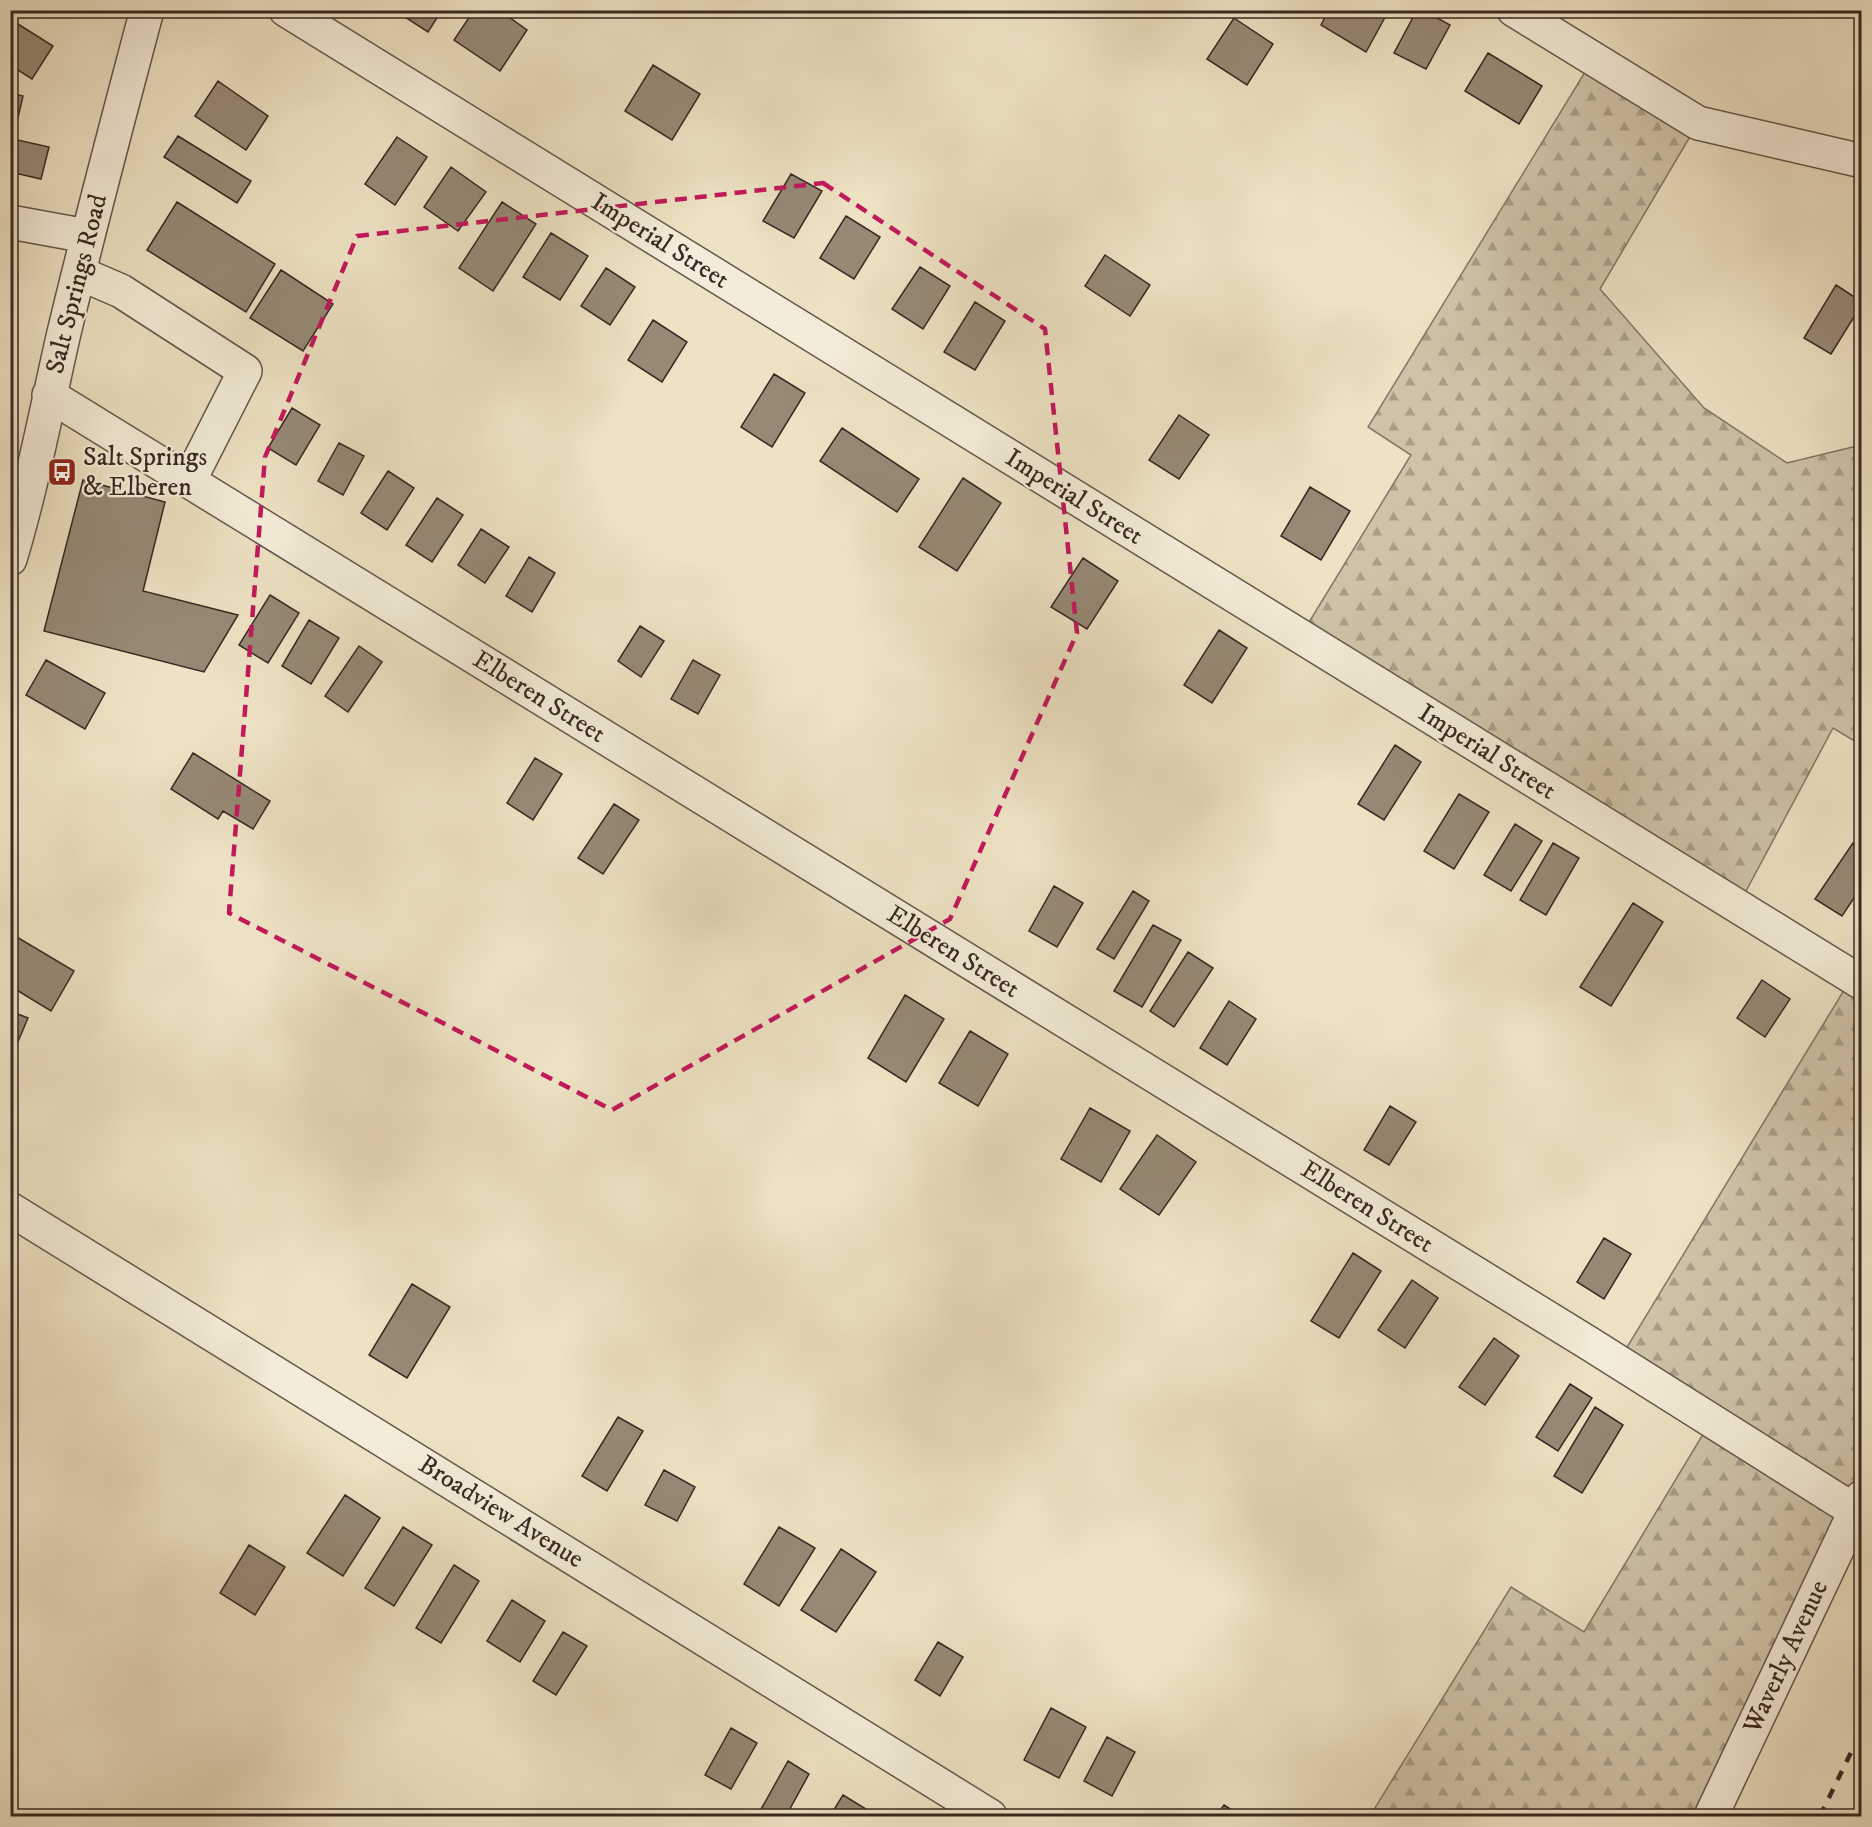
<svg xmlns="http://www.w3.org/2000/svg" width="1872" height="1827" viewBox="0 0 1872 1827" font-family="'IM FELL DW Pica',serif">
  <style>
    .forest { fill: url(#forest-firs); stroke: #827666; stroke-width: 1.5 }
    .building { fill: #968976; stroke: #372923; stroke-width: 1.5 }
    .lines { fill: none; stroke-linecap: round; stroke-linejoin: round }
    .minor-casing { stroke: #64574b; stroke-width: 36 }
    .minor { stroke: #f3ecd8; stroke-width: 33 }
    .rail { stroke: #372923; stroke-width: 4.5; stroke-dasharray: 10 10; stroke-linecap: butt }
    .marked { fill: none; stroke: #c2185b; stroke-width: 4.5; stroke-dasharray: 12 8; stroke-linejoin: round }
    .labels { text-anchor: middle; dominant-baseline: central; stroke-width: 4.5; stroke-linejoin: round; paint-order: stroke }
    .street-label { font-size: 26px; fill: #372923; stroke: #f3ecd8 }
    .poi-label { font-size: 26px; fill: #372923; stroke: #f3ecd8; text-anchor: start }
  </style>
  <defs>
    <pattern id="forest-firs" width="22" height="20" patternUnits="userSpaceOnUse" patternTransform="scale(1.5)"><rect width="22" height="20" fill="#cec3a8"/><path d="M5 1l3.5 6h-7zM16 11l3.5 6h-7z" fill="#a89e88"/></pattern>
  </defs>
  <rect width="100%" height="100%" fill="#ede2c3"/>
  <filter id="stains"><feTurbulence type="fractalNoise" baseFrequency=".00333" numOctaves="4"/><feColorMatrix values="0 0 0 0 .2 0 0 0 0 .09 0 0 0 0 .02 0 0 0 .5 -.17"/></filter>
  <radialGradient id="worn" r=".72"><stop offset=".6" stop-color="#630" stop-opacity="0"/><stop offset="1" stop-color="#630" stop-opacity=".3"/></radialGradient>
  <!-- forest -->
  <path class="forest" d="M 1593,59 L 1698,123 L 1600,289 L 1704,408 L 1787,463 L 1861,445 L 1861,745 L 1833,728 L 1738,906 L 1300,637 L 1411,455 L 1368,427 Z
    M 1852,977 L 1862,983 L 1861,1497 L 1711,1816 L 1370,1816 L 1511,1587 L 1584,1632 L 1711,1421 L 1618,1362 Z"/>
  <!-- building -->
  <path class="building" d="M 394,10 L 442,10 L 428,32 Z
    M 474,10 L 499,10 L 527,30 L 500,71 L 454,40 Z
    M 1329,10 L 1389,10 L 1366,52 L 1321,25 Z
    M 1417,10 L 1423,10 L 1450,25 L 1426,69 L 1394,53 Z
    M 1234,18 L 1273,44 L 1247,85 L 1207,59 Z
    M 10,19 L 53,46 L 32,79 L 10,65 Z
    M 1488,53 L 1542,86 L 1519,124 L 1465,91 Z
    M 653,65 L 700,94 L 672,140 L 625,111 Z
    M 218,81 L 268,116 L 246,150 L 195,116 Z
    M 10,93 L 23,96 L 13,139 L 49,147 L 41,179 L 10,172 Z
    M 178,136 L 251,181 L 237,203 L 164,157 Z
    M 397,137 L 427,157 L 395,205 L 365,184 Z
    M 451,167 L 486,192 L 458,231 L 424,207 Z
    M 791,174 L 822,191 L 794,238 L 763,221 Z
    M 177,202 L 275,264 L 246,312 L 147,250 Z
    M 502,202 L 536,224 L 493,291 L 459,268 Z
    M 846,216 L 880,237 L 854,279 L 820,258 Z
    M 551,233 L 588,256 L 560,300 L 523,277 Z
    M 1105,255 L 1150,285 L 1130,316 L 1085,286 Z
    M 920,267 L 950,286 L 923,329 L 892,309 Z
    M 606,268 L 635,287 L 610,325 L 581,306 Z
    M 281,270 L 333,304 L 303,351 L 250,318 Z
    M 1836,285 L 1862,302 L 1862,304 L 1831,354 L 1804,338 Z
    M 975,302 L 1005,321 L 975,370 L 944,352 Z
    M 653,320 L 687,342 L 662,382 L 628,360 Z
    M 774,374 L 805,393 L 772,447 L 741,427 Z
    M 292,408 L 320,425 L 296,465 L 268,448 Z
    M 1179,415 L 1209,435 L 1179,479 L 1149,460 Z
    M 842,428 L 919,479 L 897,512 L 820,461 Z
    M 339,443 L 364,456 L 343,495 L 318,481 Z
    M 388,471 L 414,488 L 387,530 L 361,513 Z
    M 963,478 L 1001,503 L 957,571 L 919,547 Z
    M 83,480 L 165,502 L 143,591 L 238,615 L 204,672 L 44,631 Z
    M 1310,487 L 1350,511 L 1321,560 L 1281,536 Z
    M 437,498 L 463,515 L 432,562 L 406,545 Z
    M 481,529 L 509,547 L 485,583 L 458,565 Z
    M 529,557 L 555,573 L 532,612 L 506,596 Z
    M 1083,558 L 1118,581 L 1087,629 L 1051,607 Z
    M 270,595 L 299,613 L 268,663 L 239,645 Z
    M 309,620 L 339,638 L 311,684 L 282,666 Z
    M 640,626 L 664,641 L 641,677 L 618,661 Z
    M 1219,630 L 1247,648 L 1212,703 L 1184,685 Z
    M 359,646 L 382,662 L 348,712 L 325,696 Z
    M 46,660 L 105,693 L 85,729 L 26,695 Z
    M 693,660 L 720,675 L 698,714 L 671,699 Z
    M 1395,745 L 1421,762 L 1384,820 L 1358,804 Z
    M 193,753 L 270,801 L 253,829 L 223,811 L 218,819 L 171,789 Z
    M 535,758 L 562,774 L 533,820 L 507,803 Z
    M 1459,794 L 1489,812 L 1454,869 L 1424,851 Z
    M 614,804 L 639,820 L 603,874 L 578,858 Z
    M 1515,824 L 1542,841 L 1511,891 L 1484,875 Z
    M 1553,843 L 1579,858 L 1546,915 L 1520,900 Z
    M 1853,843 L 1862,848 L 1862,886 L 1842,916 L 1815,899 Z
    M 1054,886 L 1083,903 L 1057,947 L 1029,931 Z
    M 1133,891 L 1149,901 L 1114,959 L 1097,949 Z
    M 1633,903 L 1663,922 L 1611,1006 L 1580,987 Z
    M 1153,925 L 1181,940 L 1142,1007 L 1114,991 Z
    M 10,933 L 74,971 L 51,1011 L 10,986 Z
    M 1188,952 L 1213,968 L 1174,1027 L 1150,1011 Z
    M 1762,980 L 1790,999 L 1765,1037 L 1737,1018 Z
    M 905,995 L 944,1019 L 906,1082 L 868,1058 Z
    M 1229,1001 L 1256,1019 L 1227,1065 L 1200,1048 Z
    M 10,1011 L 28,1018 L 17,1044 L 10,1041 Z
    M 970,1031 L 1008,1054 L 978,1106 L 939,1083 Z
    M 1390,1106 L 1416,1122 L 1389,1165 L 1364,1150 Z
    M 1090,1108 L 1130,1131 L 1101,1182 L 1061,1159 Z
    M 1157,1135 L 1196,1162 L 1159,1215 L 1120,1189 Z
    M 1604,1238 L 1631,1254 L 1604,1299 L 1577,1282 Z
    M 1353,1253 L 1381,1271 L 1339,1338 L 1311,1321 Z
    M 1412,1280 L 1438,1298 L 1405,1348 L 1378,1330 Z
    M 412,1284 L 450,1307 L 407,1378 L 369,1355 Z
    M 1494,1338 L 1519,1356 L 1485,1405 L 1459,1387 Z
    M 1570,1384 L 1592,1398 L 1558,1451 L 1536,1437 Z
    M 1595,1407 L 1623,1425 L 1582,1493 L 1554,1476 Z
    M 618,1417 L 643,1431 L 607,1491 L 582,1476 Z
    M 664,1470 L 695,1487 L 677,1521 L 645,1505 Z
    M 345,1495 L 380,1518 L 343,1576 L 307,1553 Z
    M 403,1527 L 432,1545 L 394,1606 L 365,1588 Z
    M 779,1527 L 815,1548 L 779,1606 L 744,1584 Z
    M 249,1545 L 285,1567 L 255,1615 L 220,1593 Z
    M 841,1549 L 876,1572 L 836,1632 L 801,1610 Z
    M 454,1565 L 479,1581 L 441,1643 L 416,1628 Z
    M 512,1600 L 545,1621 L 520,1662 L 487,1641 Z
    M 563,1632 L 587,1646 L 556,1695 L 533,1681 Z
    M 938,1642 L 963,1657 L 940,1696 L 915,1680 Z
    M 1051,1708 L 1086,1727 L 1059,1778 L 1024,1760 Z
    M 731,1728 L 757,1743 L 731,1789 L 705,1775 Z
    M 1107,1737 L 1135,1752 L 1112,1796 L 1084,1781 Z
    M 788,1761 L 809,1774 L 786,1816 L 770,1816 L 760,1811 Z
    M 843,1795 L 869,1811 L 865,1816 L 830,1816 Z
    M 1224,1805 L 1241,1816 L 1216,1816 Z"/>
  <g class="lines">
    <!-- minor casing -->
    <g class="minor-casing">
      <path id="minor" d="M 286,10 L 1862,983
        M 1514,10 L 1698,123 L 1862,161
        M 10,222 L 87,236
        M 79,273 L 121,291 L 245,371 L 189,481
        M 49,395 L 1590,1344 L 1855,1511
        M 10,559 C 32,486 46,412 63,337 C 89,228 118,119 147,10
        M 10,1209 L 990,1816
        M 1711,1816 L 1862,1497"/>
    </g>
    <!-- minor -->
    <use href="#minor" class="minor"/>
    <!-- rail -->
    <path class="rail" d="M 1820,1816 L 1862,1730"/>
  </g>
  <!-- marked area -->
  <path class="marked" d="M 823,183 L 1045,329 L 1077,633 L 950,919 L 612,1110 L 229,913 L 265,457 L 357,236 Z"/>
  <!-- icons -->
  <defs>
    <g id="bus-square" transform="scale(1.5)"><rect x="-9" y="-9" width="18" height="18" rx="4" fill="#8f2418" stroke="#f3ecd8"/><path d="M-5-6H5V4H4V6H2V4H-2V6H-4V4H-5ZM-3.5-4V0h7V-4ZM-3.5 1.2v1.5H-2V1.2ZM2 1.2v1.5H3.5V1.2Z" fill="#fff"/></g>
  </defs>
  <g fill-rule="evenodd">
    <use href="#bus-square" x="62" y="472"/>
  </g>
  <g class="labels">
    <!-- street labels -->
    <g class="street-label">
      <text transform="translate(660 241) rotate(32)">Imperial Street</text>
      <text transform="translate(77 284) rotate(-76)">Salt Springs Road</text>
      <text transform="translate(1074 497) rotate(32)">Imperial Street</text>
      <text transform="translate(539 697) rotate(32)">Elberen Street</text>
      <text transform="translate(1487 752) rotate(32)">Imperial Street</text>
      <text transform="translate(953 952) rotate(32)">Elberen Street</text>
      <text transform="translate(1367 1207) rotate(32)">Elberen Street</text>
      <text transform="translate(501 1512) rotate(32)">Broadview Avenue</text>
      <text transform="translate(1786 1657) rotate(-65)">Waverly Avenue</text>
    </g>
    <!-- poi labels -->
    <g class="poi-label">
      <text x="83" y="457">Salt Springs<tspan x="83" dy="30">&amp; Elberen</tspan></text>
    </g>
  </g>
  <!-- margin -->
  <rect width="1872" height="1827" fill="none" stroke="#ede2c3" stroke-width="36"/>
  <rect x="12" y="12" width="1848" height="1803" fill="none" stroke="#372923" stroke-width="3"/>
  <rect x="18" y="18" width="1836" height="1791" fill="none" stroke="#372923" stroke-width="1.5"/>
  <rect width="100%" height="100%" filter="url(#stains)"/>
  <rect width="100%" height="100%" fill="url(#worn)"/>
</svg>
